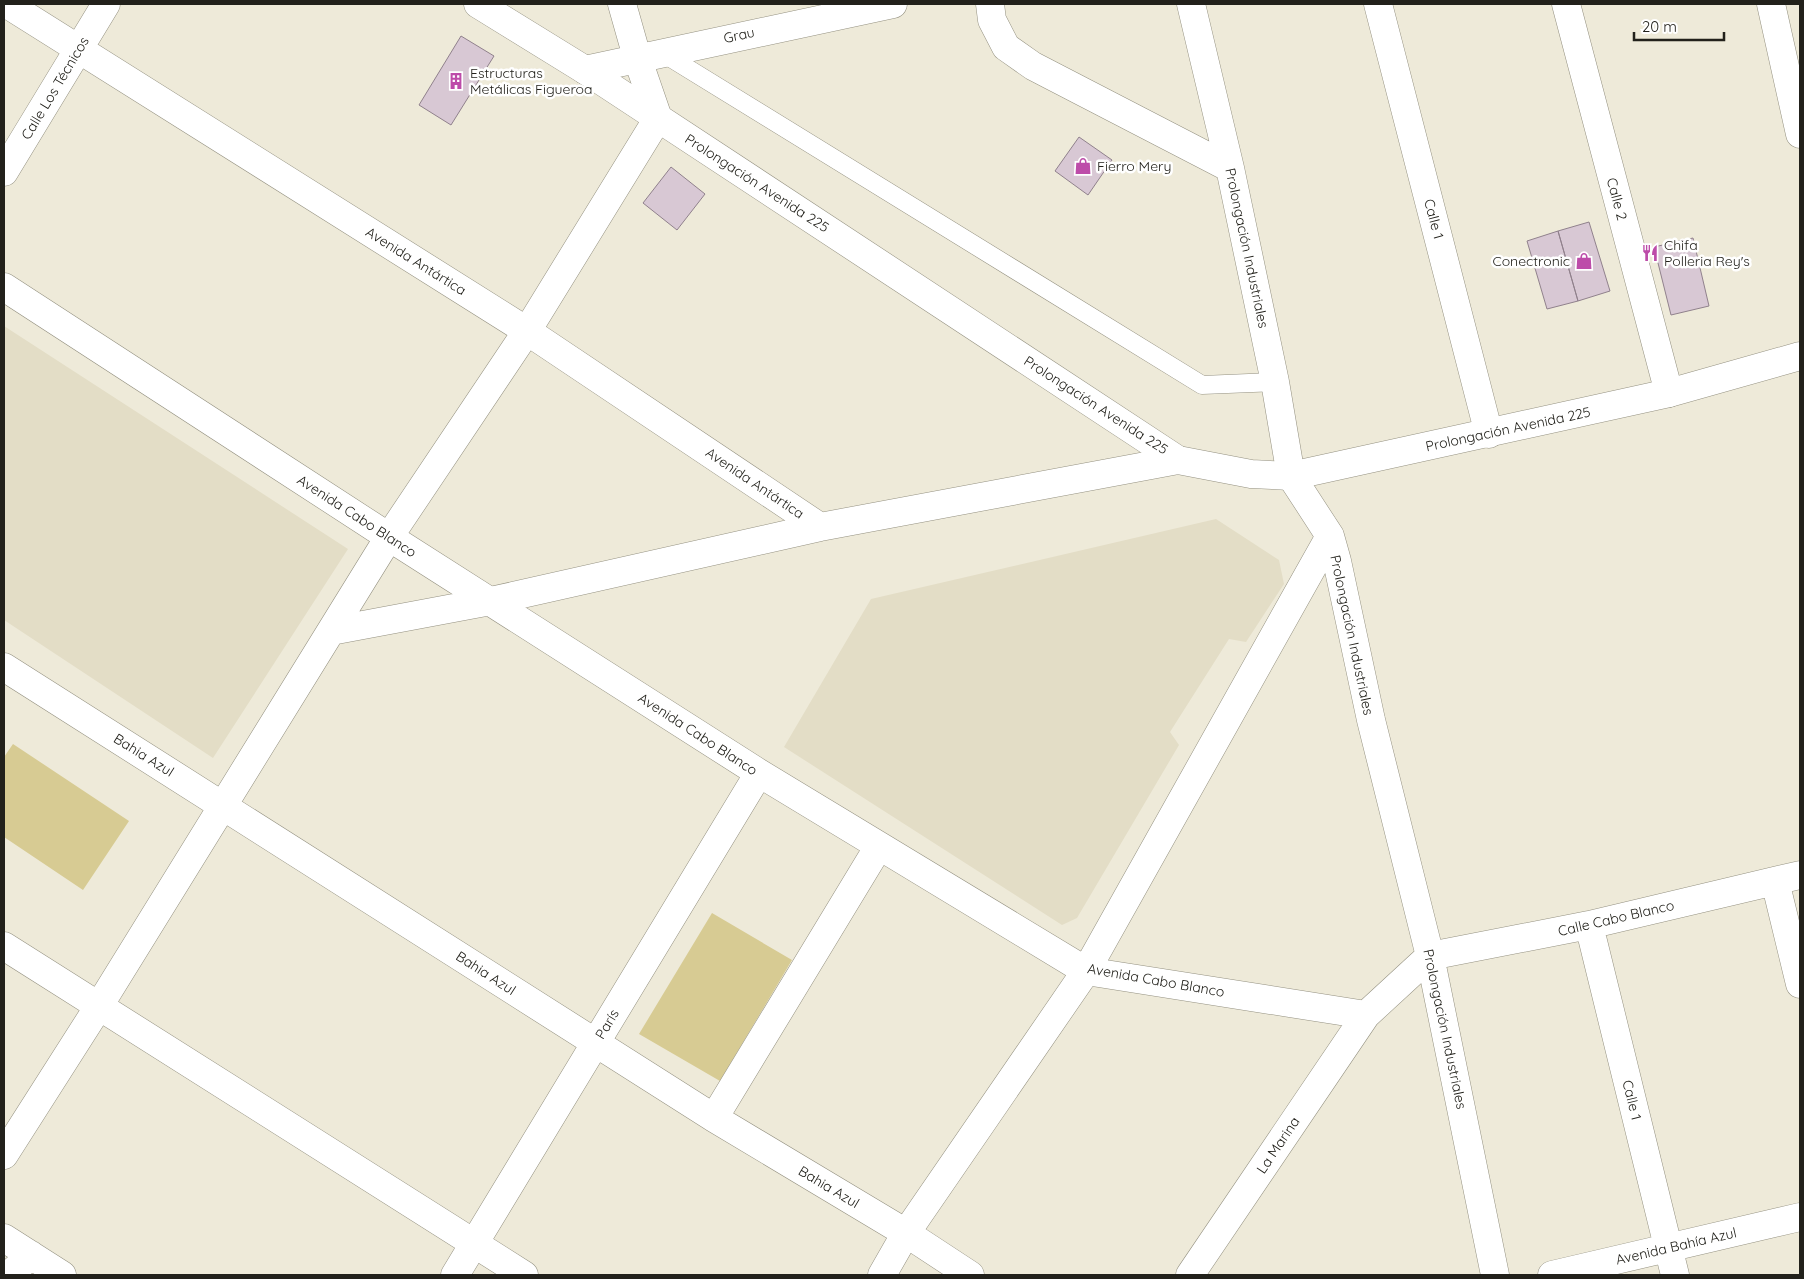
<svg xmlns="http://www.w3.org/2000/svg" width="1804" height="1279" viewBox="0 0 1804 1279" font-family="Quicksand,sans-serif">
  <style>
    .built { fill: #e3ddc6 }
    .green { fill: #d7cb93 }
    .building { fill: #d8c8d4; stroke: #90818c }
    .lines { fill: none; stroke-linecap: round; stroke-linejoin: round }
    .lane-casing { stroke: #949181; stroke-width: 19 }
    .street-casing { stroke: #949181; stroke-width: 29 }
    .primary-casing { stroke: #949181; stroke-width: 29 }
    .lane { stroke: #fff; stroke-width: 18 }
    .street { stroke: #fff; stroke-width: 28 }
    .primary { stroke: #fff; stroke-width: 28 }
    .labels { text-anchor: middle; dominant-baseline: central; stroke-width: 5; stroke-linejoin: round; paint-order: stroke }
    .street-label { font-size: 14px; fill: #22211b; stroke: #fff }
    .poi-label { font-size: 14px; fill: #22211b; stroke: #fff; text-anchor: start }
  </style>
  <rect width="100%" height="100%" fill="#eeead9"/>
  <!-- built -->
  <path class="built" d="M 4,326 L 348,549 L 213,758 L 4,620 Z
    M 1216,519 L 1279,560 L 1284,584 L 1246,642 L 1229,639 L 1170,732 L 1179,745 L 1077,918 L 1062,925 L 784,747 L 871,599 Z"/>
  <!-- green -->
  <path class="green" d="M 13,744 L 129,821 L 83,890 L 4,837 L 4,757 Z
    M 712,913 L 792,960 L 720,1081 L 639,1034 Z"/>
  <!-- building -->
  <path class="building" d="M 461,36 L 494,56 L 451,125 L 419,105 Z
    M 1079,137 L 1112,160 L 1088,195 L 1055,171 Z
    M 671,167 L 705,194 L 677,230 L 643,203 Z
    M 1589,222 L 1610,291 L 1578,301 L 1558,231 Z
    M 1558,231 L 1578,301 L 1547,309 L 1527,241 Z
    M 1693,238 L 1709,306 L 1671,315 L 1654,247 Z"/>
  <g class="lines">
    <!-- lane casing -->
    <g class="lane-casing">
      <path id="lane" d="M 661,52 L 1202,385 L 1275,382"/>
    </g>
    <!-- street casing -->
    <g class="street-casing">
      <path id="street" d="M 7,4 L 527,331 L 820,527
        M 990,4 L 992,20 L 1006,47 L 1033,66 L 1230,168
        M 1191,4 L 1230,168 L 1275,382 L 1291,476 L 1330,536 L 1337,561 L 1371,720 L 1430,956 L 1495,1275
        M 1378,4 L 1489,434
        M 1566,4 L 1669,393
        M 1771,4 L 1800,134
        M 585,70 L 893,4
        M 4,172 L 106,4
        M 4,287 L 389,537 L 759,773 L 1086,971 L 1366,1015 L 1430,956 L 1589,925 L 1800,875
        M 331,631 L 491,601 L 820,527 L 1178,460
        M 4,667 L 714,1118 L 906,1233 L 970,1275
        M 1775,881 L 1800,984
        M 1589,925 L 1675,1275
        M 4,946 L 524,1275
        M 714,1118 L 879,846
        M 4,1155 L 99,1006 L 389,537 L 527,331 L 658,118 L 637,57 L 622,4
        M 4,1238 L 62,1275
        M 9,1275 L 31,1255
        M 455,1275 L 759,773
        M 882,1275 L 906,1233 L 1086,971 L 1330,536
        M 1190,1275 L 1366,1015
        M 1552,1275 L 1800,1217"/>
    </g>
    <!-- primary casing -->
    <g class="primary-casing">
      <path id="primary" d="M 478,4 L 585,70 L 1178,460 L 1251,474 L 1291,476 L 1669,393 L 1800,356"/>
    </g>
    <!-- lane -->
    <use href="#lane" class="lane"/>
    <!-- street -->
    <use href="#street" class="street"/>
    <!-- primary -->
    <use href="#primary" class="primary"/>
  </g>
  <!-- icons -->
  <defs>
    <g id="building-bare" transform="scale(1.35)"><path d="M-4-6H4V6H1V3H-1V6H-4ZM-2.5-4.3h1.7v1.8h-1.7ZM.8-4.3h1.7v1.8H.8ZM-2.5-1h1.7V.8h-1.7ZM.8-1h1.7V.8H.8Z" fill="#bd4ca9" stroke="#fff" stroke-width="2.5" paint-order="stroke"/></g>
    <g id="shop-bare" transform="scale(1.35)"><path d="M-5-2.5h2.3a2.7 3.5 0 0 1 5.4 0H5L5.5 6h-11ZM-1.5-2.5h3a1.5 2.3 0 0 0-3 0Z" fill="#bd4ca9" stroke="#fff" stroke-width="2.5" paint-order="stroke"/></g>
    <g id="restaurant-bare" transform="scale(1.35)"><path d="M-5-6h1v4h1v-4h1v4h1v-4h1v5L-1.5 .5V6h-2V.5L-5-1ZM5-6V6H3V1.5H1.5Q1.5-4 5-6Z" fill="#bd4ca9" stroke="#fff" stroke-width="2.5" paint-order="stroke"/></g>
  </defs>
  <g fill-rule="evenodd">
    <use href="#building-bare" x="456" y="81"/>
    <use href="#shop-bare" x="1083" y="166"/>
    <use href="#restaurant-bare" x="1650" y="253"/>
    <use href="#shop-bare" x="1584" y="261"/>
  </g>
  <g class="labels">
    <!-- street labels -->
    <g class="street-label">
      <text transform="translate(739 35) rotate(-12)">Grau</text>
      <text transform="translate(55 88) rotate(-59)">Calle Los Técnicos</text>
      <text transform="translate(757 183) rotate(33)">Prolongación Avenida 225</text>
      <text transform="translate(1617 199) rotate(75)">Calle 2</text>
      <text transform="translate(1434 219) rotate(75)">Calle 1</text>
      <text transform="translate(1247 248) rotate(78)">Prolongación Industriales</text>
      <text transform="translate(416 261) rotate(32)">Avenida Antártica</text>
      <text transform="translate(1096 405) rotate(33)">Prolongación Avenida 225</text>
      <text transform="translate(1508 429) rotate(-12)">Prolongación Avenida 225</text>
      <text transform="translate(755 483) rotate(34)">Avenida Antártica</text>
      <text transform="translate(357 516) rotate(33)">Avenida Cabo Blanco</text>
      <text transform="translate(1352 635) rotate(78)">Prolongación Industriales</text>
      <text transform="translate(698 734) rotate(33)">Avenida Cabo Blanco</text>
      <text transform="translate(144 755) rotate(32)">Bahia Azul</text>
      <text transform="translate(1616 918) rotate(-13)">Calle Cabo Blanco</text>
      <text transform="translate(486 973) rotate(33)">Bahia Azul</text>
      <text transform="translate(1156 980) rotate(10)">Avenida Cabo Blanco</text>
      <text transform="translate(607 1024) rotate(-59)">París</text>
      <text transform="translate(1445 1029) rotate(78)">Prolongación Industriales</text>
      <text transform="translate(1632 1100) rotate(76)">Calle 1</text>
      <text transform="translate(1278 1145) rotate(-56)">La Marina</text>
      <text transform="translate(829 1187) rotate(31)">Bahia Azul</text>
      <text transform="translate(1676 1246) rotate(-13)">Avenida Bahía Azul</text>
    </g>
    <!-- poi labels -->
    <g class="poi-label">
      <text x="470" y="73">Estructuras<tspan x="470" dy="16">Metálicas Figueroa</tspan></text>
      <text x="1097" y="166">Fierro Mery</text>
      <text x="1664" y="245">Chifa<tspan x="1664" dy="16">Polleria Rey's</tspan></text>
      <text x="1570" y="261" text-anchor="end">Conectronic</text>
    </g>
  </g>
  <!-- border -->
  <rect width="1804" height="1279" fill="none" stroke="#22211b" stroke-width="10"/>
  <!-- scale -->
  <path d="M1634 32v8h90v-8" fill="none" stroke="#22211b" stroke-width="2.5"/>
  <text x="1642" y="32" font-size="15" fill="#22211b" stroke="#ffffff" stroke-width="4" paint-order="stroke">20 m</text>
</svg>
